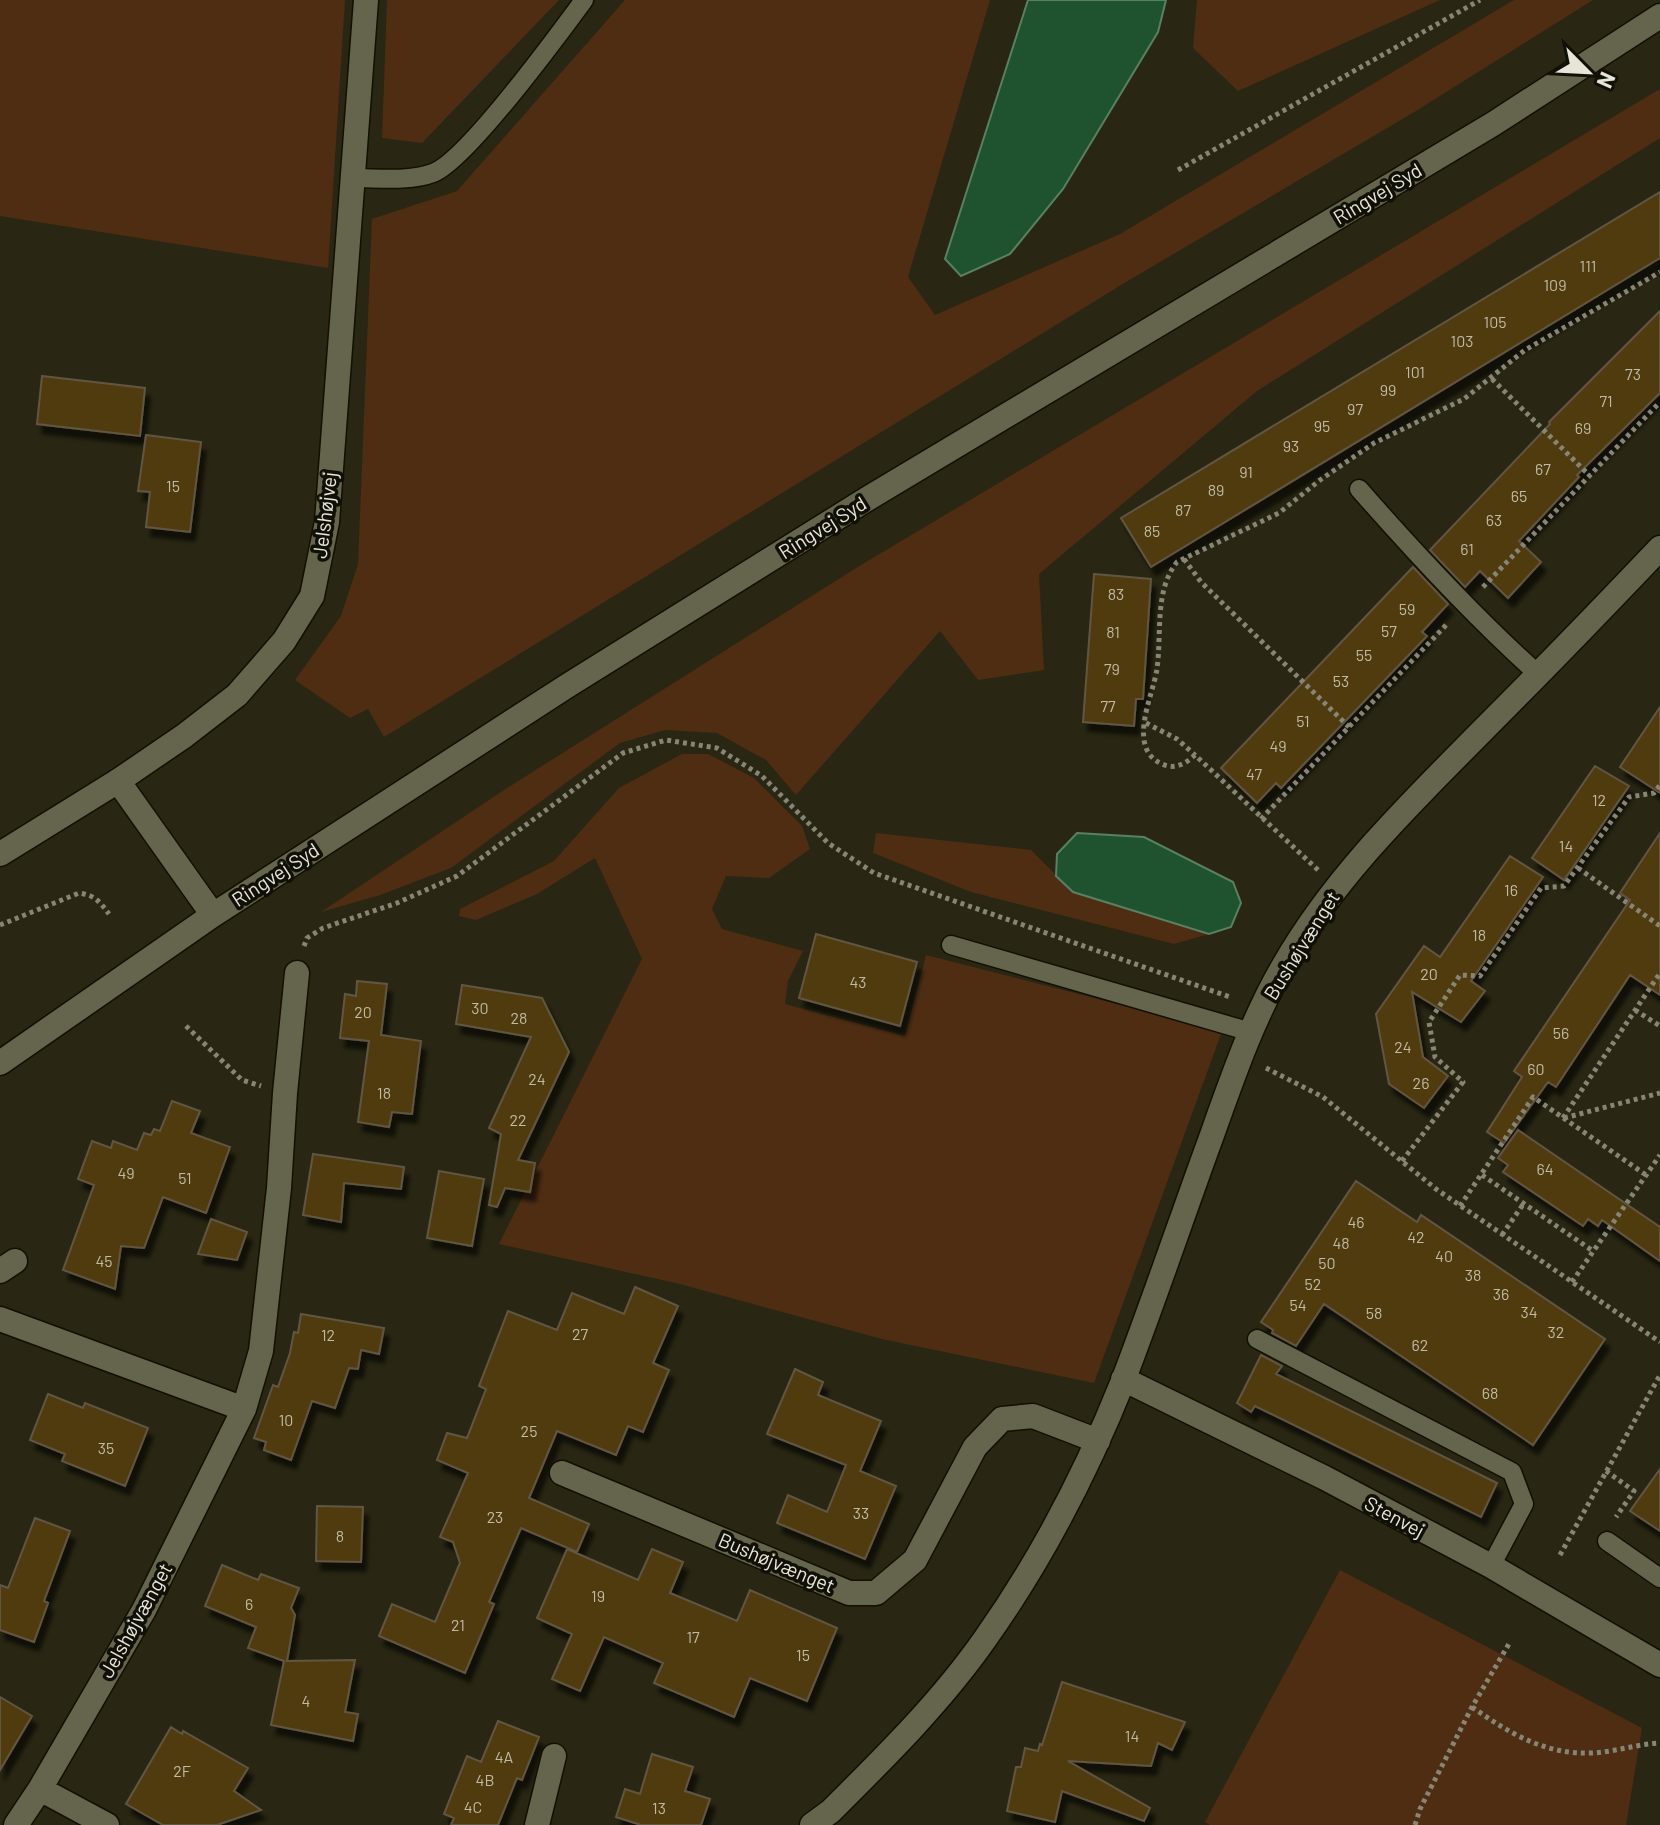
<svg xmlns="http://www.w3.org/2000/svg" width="1660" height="1825" viewBox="0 0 1660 1825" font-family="Barlow,sans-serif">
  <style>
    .green { fill: #4e2d13 }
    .water { fill: #1f532f; stroke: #5b7f62; stroke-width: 2 }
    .building { fill: #503b10; stroke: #615642; stroke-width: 2; filter: url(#shadow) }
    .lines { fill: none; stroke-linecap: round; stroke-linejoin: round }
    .lane-casing { stroke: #121001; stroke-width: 21 }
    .street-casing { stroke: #121001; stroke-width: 27 }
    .secondary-casing { stroke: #121001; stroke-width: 27 }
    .path { stroke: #878575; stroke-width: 5; stroke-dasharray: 4 4; stroke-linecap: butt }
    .lane { stroke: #65644d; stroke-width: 18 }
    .street { stroke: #65644d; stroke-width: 24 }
    .secondary { stroke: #65644d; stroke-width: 24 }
    .labels { text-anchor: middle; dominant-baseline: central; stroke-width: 7; stroke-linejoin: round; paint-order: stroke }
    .number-label { font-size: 16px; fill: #c0baa6 }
    .street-label { font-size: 20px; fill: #e6e5d8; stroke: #101007 }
  </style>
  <defs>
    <filter id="shadow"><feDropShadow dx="5" dy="9" stdDeviation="2" flood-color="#0009"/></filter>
  </defs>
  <rect width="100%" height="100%" fill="#292713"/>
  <!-- green -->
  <path class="green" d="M 0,0 L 345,0 L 328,268 L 0,216 Z
    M 387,0 L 559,0 L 422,143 L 382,138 Z
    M 625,0 L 990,0 L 908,277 L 935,315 L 1120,234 L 1514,0 L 1593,0 L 1416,111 L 1126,282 L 384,737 L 368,709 L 350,718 L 295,680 L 341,616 L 358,564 L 372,219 L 457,191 Z
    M 1197,0 L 1440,0 L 1238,91 L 1193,48 Z
    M 1660,89 L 1660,138 L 1257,391 L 1039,574 L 1044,670 L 978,680 L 940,631 L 796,795 L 766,760 L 717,733 L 665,730 L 620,743 L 451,868 L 380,895 L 321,912 L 504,790 L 856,568 Z
    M 682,754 L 708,754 L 754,778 L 802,826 L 810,849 L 769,878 L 726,876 L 712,909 L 722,929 L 803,951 L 788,981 L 785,1004 L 905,1036 L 926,955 L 1168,1017 L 1221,1034 L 1094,1383 L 882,1339 L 676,1283 L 499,1244 L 642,959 L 595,858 L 537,894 L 476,920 L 459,916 L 460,909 L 554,861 L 619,788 Z
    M 876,833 L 1031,850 L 1073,892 L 1209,934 L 1174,944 L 971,892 L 873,853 Z
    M 1340,1570 L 1642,1728 L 1626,1825 L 1210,1825 L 1205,1822 Z"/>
  <!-- water -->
  <path class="water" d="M 1028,0 L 1166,0 L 1158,32 L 1063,189 L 1010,254 L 961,276 L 945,259 Z
    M 1077,833 L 1144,837 L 1233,882 L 1241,903 L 1231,927 L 1209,934 L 1073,892 L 1056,876 L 1057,854 Z"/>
  <!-- building -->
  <path class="building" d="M 1660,192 L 1660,258 L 1151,567 L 1121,518 Z
    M 1660,311 L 1660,393 L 1577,475 L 1579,477 L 1519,541 L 1541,562 L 1508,598 L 1480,571 L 1465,587 L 1430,550 L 1550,424 L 1549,422 Z
    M 42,376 L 145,388 L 140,436 L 37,424 Z
    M 146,435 L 201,442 L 190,532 L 146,527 L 150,492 L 138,491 Z
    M 1413,567 L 1448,604 L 1422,632 L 1427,636 L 1281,788 L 1276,783 L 1257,803 L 1221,768 Z
    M 1094,574 L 1151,579 L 1143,699 L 1136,699 L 1134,726 L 1083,722 Z
    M 1660,707 L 1660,793 L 1620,767 Z
    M 1595,766 L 1629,786 L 1564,880 L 1532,858 Z
    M 1660,833 L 1660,995 L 1630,975 L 1556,1087 L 1548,1082 L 1504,1143 L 1487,1132 L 1522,1077 L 1514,1071 L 1630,900 L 1620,893 Z
    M 1510,856 L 1543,877 L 1471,981 L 1485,991 L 1461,1022 L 1412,992 L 1423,1057 L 1448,1076 L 1424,1108 L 1389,1084 L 1376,1014 L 1424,946 L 1440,957 Z
    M 816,934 L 917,962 L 900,1026 L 799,998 Z
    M 357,981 L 387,984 L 381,1035 L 421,1041 L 412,1114 L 392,1112 L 389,1127 L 358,1122 L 369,1041 L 340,1038 L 345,994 L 356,996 Z
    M 462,985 L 542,998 L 569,1052 L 518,1160 L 535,1163 L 530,1192 L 505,1188 L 497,1207 L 489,1205 L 501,1134 L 489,1128 L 531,1037 L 456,1024 Z
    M 172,1101 L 200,1111 L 191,1133 L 230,1147 L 206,1213 L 163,1197 L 144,1248 L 121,1246 L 115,1289 L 63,1270 L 94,1185 L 78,1179 L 92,1141 L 111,1148 L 113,1141 L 137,1150 L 144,1133 L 151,1135 L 154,1129 L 160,1131 Z
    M 1518,1130 L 1660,1227 L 1660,1261 L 1602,1220 L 1598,1226 L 1588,1219 L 1583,1226 L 1503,1172 L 1508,1165 L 1498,1158 Z
    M 313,1154 L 404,1167 L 401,1189 L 344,1183 L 341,1222 L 303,1215 Z
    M 439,1171 L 484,1179 L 472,1246 L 427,1238 Z
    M 1356,1181 L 1417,1222 L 1421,1215 L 1605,1339 L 1533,1445 L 1324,1304 L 1296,1346 L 1272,1333 L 1273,1330 L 1261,1322 Z
    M 211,1219 L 247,1232 L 237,1260 L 198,1254 Z
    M 635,1287 L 678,1306 L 653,1363 L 669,1370 L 643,1432 L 628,1426 L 616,1455 L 557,1431 L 529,1498 L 589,1524 L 577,1552 L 521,1528 L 489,1602 L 494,1604 L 465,1673 L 379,1636 L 392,1604 L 435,1622 L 460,1563 L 453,1542 L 440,1537 L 468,1473 L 437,1460 L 447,1433 L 467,1438 L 486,1389 L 479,1386 L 508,1311 L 557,1330 L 572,1293 L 624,1314 Z
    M 301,1314 L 384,1328 L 379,1354 L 361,1350 L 358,1369 L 349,1368 L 335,1408 L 312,1401 L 291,1460 L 264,1450 L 266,1442 L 254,1438 L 273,1385 L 278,1387 L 290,1353 L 294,1332 L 298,1333 Z
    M 1261,1355 L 1282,1366 L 1276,1374 L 1497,1483 L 1481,1517 L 1255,1406 L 1251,1412 L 1237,1403 Z
    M 795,1369 L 823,1382 L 818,1395 L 881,1421 L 860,1471 L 896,1486 L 865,1559 L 777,1523 L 788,1495 L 827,1512 L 846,1465 L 767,1434 Z
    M 48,1394 L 83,1408 L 85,1403 L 148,1428 L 125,1486 L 62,1461 L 65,1454 L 30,1440 Z
    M 1660,1469 L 1660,1531 L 1630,1511 Z
    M 317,1506 L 363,1507 L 361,1562 L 316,1561 Z
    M 35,1518 L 70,1531 L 44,1601 L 48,1603 L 34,1642 L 0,1630 L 0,1585 L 8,1588 Z
    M 567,1549 L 638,1580 L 652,1549 L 683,1562 L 670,1593 L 737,1621 L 750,1590 L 837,1628 L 807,1701 L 750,1678 L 734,1717 L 654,1683 L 663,1663 L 604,1637 L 580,1691 L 552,1679 L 572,1634 L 537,1618 Z
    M 222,1565 L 258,1580 L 261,1574 L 299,1588 L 291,1608 L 295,1615 L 287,1661 L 355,1660 L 345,1712 L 358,1714 L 353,1741 L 271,1725 L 284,1661 L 248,1648 L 256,1627 L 205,1606 Z
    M 1062,1682 L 1185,1722 L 1172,1750 L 1158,1743 L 1151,1766 L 1068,1761 L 1150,1808 L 1144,1821 L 1062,1791 L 1055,1822 L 1007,1811 L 1016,1767 L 1021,1767 L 1025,1748 L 1038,1751 L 1040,1744 L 1042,1745 Z
    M 0,1697 L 32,1716 L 0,1770 Z
    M 498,1721 L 539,1737 L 522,1780 L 517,1778 L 498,1825 L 451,1825 L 454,1818 L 444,1814 L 467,1756 L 481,1762 Z
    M 171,1727 L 182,1734 L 183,1731 L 248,1768 L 234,1791 L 261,1810 L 217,1825 L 163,1825 L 126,1804 Z
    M 652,1754 L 693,1767 L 685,1791 L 710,1799 L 701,1825 L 641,1825 L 616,1817 L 625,1789 L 640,1794 Z"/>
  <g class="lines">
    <!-- lane casing -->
    <g class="lane-casing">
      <path id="lane" d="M 353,178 C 378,178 409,182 433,173 C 466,161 559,34 584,0
        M 1359,489 C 1416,554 1474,617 1539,675
        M 951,945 L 1251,1032
        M 1257,1339 L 1512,1472 L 1524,1504 L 1491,1566
        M 1607,1541 L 1660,1578"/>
    </g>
    <!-- street casing -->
    <g class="street-casing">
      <path id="street" d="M 0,854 L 118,781
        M 0,1271 L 15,1261
        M 0,1319 L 244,1409
        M 1123,1379 L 1325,1478 L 1491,1566 L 1660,1665
        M 562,1473 L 849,1593 L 876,1593 L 915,1560 L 975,1447 L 1002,1419 L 1033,1416 L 1098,1441
        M 40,1789 L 107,1825
        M 16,1825 L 40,1789 L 144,1610 L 244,1409 L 261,1351 L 279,1188 L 285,1093 L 297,973
        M 537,1825 L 554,1756
        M 812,1825 L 831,1811 C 885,1757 941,1702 985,1639 C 1041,1560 1087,1471 1123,1381 C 1154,1300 1182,1217 1212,1135 C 1233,1076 1253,1018 1284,965 C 1336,875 1411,803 1483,730 C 1543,670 1602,609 1660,548"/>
    </g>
    <!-- secondary casing -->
    <g class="secondary-casing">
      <path id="secondary" d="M 213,915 L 118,781 L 184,736 L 237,695 L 284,641 L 312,596 L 327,522 L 366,0
        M 0,1063 L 213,915 L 567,686 L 867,499 L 1493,124 L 1660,16"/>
    </g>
    <!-- path -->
    <path class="path" d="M 1178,170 L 1480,0
      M 1492,379 L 1589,475
      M 1184,559 L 1201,582 L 1349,727
      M 1483,587 L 1660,402
      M 1146,723 L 1177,739 L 1195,755
      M 1261,819 L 1448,623
      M 1578,868 L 1660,926
      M 1318,870 L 1195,755 C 1185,764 1175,770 1162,764 C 1126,748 1153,696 1157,669 C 1162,633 1154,591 1177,562 L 1279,513 L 1320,480 L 1374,443 L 1464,399 L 1525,350 L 1660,272
      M 0,925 L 79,893 C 95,895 100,902 109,914
      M 304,946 L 307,938 L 323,928 L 397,903 L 457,876 L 623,753 L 666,740 L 717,748 L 762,776 L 828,843 L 874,873 L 1230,997
      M 1635,1010 L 1660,1026
      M 186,1026 L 242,1080 L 261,1086
      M 1266,1068 L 1323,1097 L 1436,1189 L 1660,1342
      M 1563,1118 L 1660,973
      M 1564,1118 L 1660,1093
      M 1402,1161 L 1463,1082 L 1435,1057 L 1429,1022 L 1460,975 L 1480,976 L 1541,888 L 1564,886 L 1629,797 L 1654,793 L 1660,785
      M 1482,1175 L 1593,1251
      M 1460,1206 L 1533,1097 L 1646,1175
      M 1502,1235 L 1524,1203
      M 1572,1282 L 1660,1155
      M 1606,1471 L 1634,1491 L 1616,1517
      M 1560,1555 L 1660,1375
      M 1472,1707 C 1509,1733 1545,1755 1592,1753 C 1615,1752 1637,1744 1660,1743
      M 1415,1825 L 1420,1809 L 1472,1707 L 1510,1642"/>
    <!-- lane -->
    <use href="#lane" class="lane"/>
    <!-- street -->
    <use href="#street" class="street"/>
    <!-- secondary -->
    <use href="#secondary" class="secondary"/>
  </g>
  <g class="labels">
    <!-- number labels -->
    <g class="number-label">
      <text x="1588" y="265">111</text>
      <text x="1555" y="284">109</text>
      <text x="1495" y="321">105</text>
      <text x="1462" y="340">103</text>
      <text x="1415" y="371">101</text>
      <text x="1633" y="373">73</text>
      <text x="1388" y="389">99</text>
      <text x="1606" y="400">71</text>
      <text x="1355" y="408">97</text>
      <text x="1322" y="425">95</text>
      <text x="1583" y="427">69</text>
      <text x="1291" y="445">93</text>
      <text x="1543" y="468">67</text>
      <text x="1246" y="471">91</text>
      <text x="173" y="485">15</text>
      <text x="1216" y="489">89</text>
      <text x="1519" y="495">65</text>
      <text x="1183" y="509">87</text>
      <text x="1494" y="519">63</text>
      <text x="1152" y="530">85</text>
      <text x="1467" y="548">61</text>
      <text x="1116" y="593">83</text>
      <text x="1407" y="608">59</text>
      <text x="1389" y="630">57</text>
      <text x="1113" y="631">81</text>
      <text x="1364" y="654">55</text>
      <text x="1112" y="668">79</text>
      <text x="1341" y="680">53</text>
      <text x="1108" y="705">77</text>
      <text x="1303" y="720">51</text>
      <text x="1278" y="745">49</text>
      <text x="1254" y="773">47</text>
      <text x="1599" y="799">12</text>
      <text x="1566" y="845">14</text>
      <text x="1511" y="889">16</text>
      <text x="1479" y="934">18</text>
      <text x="1429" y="973">20</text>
      <text x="858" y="981">43</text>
      <text x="480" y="1007">30</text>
      <text x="363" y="1011">20</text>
      <text x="519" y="1017">28</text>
      <text x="1561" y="1032">56</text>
      <text x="1403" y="1046">24</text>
      <text x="1536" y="1068">60</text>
      <text x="537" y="1078">24</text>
      <text x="1421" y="1082">26</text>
      <text x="384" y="1092">18</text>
      <text x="518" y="1119">22</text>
      <text x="1545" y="1168">64</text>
      <text x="126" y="1172">49</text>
      <text x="185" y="1177">51</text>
      <text x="1356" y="1221">46</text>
      <text x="1416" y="1236">42</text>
      <text x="1341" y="1242">48</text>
      <text x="1444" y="1255">40</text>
      <text x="104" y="1260">45</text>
      <text x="1327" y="1262">50</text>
      <text x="1473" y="1274">38</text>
      <text x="1313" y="1283">52</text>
      <text x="1501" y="1293">36</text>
      <text x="1298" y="1304">54</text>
      <text x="1529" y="1311">34</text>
      <text x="1374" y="1312">58</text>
      <text x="1556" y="1331">32</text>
      <text x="580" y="1333">27</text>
      <text x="328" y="1334">12</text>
      <text x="1420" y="1344">62</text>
      <text x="1490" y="1392">68</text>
      <text x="286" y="1419">10</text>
      <text x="529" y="1430">25</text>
      <text x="106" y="1447">35</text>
      <text x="861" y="1512">33</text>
      <text x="495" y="1516">23</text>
      <text x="340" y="1535">8</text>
      <text x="598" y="1595">19</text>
      <text x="249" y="1603">6</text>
      <text x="458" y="1624">21</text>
      <text x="693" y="1636">17</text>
      <text x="803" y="1654">15</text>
      <text x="306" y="1700">4</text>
      <text x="1132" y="1735">14</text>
      <text x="504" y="1756">4A</text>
      <text x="182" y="1770">2F</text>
      <text x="485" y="1779">4B</text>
      <text x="473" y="1806">4C</text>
      <text x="659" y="1807">13</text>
    </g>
    <!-- street labels -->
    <g class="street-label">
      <text transform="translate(1377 193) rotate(-31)">Ringvej Syd</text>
      <text transform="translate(324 515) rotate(-83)">Jelshøjvej</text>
      <text transform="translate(822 527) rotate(-32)">Ringvej Syd</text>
      <text transform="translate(275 874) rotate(-33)">Ringvej Syd</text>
      <text transform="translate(1301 945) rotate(-58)">Bushøjvænget</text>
      <text transform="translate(1395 1516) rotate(28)">Stenvej</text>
      <text transform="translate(777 1562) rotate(23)">Bushøjvænget</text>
      <text transform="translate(135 1620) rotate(-61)">Jelshøjvænget</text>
    </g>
  </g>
  <!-- north arrow -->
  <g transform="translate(1588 72) rotate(114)" stroke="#101007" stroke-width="6" paint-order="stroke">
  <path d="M0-6L14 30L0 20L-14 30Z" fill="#e6e5d8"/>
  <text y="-12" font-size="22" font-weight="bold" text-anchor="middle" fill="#e6e5d8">N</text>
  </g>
</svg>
